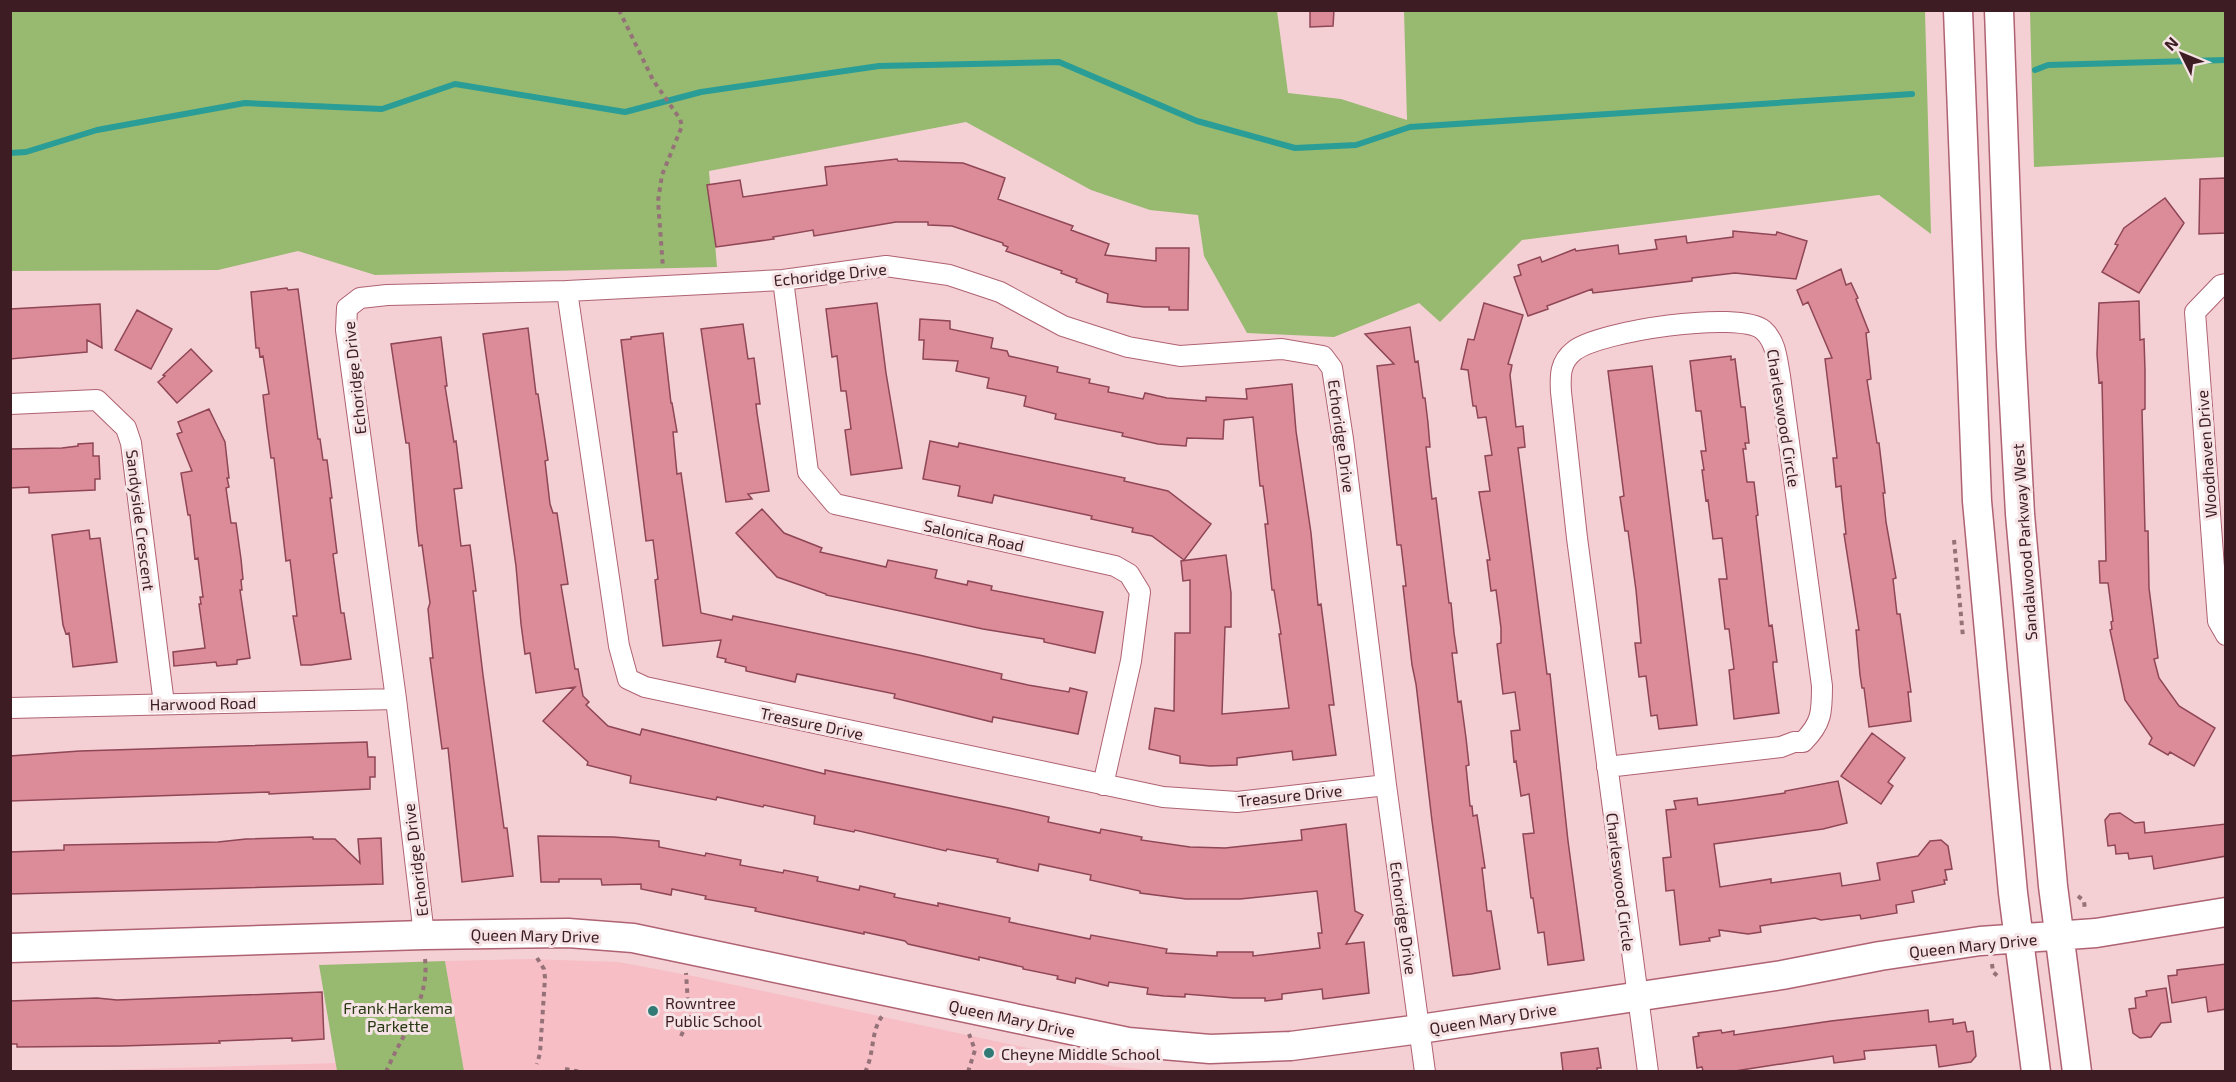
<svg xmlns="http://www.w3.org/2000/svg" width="2236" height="1082" viewBox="0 0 2236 1082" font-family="'Exo 2',sans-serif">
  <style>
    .built { fill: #f7bec6 }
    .green { fill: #98b970 }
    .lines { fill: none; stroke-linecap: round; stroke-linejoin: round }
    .stream { stroke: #2a9d96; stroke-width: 6 }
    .building { fill: #dc8b99; stroke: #8f4655; stroke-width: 1.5 }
    .street-casing { stroke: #af6271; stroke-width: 22 }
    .secondary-casing { stroke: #af6271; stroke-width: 31 }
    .path { stroke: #947278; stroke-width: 4; stroke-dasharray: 4.5 4.5; stroke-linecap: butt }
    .street { stroke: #fff; stroke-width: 20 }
    .secondary { stroke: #fff; stroke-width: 28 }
    .poi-dot { fill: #327a75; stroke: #f5e3e5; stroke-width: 2 }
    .labels { text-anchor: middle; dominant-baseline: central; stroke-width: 6; stroke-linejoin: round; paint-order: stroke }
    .street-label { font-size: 16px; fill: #3d1d23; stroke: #f5e3e5 }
    .poi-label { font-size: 16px; fill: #3d1d23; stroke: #f5e3e5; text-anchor: start }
    .park-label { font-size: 16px; fill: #293914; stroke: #f5e3e5 }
  </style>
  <rect width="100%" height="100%" fill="#f4d0d5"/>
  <!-- built -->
  <path class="built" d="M 530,959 L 619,962 L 693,976 L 1111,1066 L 1158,1071 L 464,1071 L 445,961 Z
    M 336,1063 L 337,1071 L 42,1072 Z"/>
  <!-- green -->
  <path class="green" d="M 10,11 L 1277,11 L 1288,93 L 1341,99 L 1407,120 L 1404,11 L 1925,11 L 1931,234 L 1879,195 L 1522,240 L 1440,322 L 1419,303 L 1334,337 L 1247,333 L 1204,256 L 1198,215 L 1150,210 L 1091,190 L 966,122 L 709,171 L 717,267 L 375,275 L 298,251 L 218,270 L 11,271 Z
    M 2030,11 L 2225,11 L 2225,157 L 2034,167 Z
    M 445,961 L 464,1071 L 337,1071 L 319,965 Z"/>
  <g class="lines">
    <!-- stream -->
    <path class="stream" d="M 2035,70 L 2048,65 L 2226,60
      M 10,153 L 26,152 L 97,130 L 245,103 L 382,109 L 455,84 L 625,112 L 701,92 L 879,66 L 1059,62 L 1197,121 L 1295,148 L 1356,145 L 1410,127 L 1912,94"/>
  </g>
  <!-- building -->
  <path class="building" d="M 1310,10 L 1334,10 L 1333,26 L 1310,27 Z
    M 897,159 L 898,161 L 963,163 L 1005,178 L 998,199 L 1073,226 L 1071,230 L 1109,244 L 1105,255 L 1156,261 L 1156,248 L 1189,248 L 1188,310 L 1169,310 L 1169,307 L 1144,307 L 1107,302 L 1108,294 L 1076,282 L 1077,279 L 1061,273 L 1062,271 L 1006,251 L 1008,247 L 1003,245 L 1003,243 L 952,226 L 928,225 L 928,222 L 896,222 L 814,236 L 813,230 L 773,237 L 774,239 L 716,247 L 707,185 L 740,180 L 743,197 L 784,191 L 827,185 L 825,167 Z
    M 2226,178 L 2226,233 L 2199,234 L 2200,179 Z
    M 2165,198 L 2184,223 L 2139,293 L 2102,272 L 2118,245 L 2115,244 L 2124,228 Z
    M 1733,231 L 1776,235 L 1777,232 L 1807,241 L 1796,279 L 1735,273 L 1692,278 L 1692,281 L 1593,293 L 1592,289 L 1547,306 L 1548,309 L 1528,316 L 1514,277 L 1521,275 L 1518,265 L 1540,257 L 1542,262 L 1575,249 L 1576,251 L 1618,245 L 1619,254 L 1657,249 L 1655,240 L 1686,236 L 1687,243 L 1733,237 Z
    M 1841,269 L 1846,285 L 1851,283 L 1858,298 L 1856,299 L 1869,332 L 1866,333 L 1871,379 L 1867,380 L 1877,443 L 1879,443 L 1885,493 L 1883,493 L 1886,522 L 1896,578 L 1893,579 L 1897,614 L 1900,614 L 1911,692 L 1908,692 L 1911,721 L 1869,727 L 1864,688 L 1862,688 L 1860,675 L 1856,630 L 1859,630 L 1844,534 L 1846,534 L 1842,498 L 1841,486 L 1836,487 L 1833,458 L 1837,458 L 1825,359 L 1832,358 L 1808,302 L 1803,305 L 1797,290 Z
    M 287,288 L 288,290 L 298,289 L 318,439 L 320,439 L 323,460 L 327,460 L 332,498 L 330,498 L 337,553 L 333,554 L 341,613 L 344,613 L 351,659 L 311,665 L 301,665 L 293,616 L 297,616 L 290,560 L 286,561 L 274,458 L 271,458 L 267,428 L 263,395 L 269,394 L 263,356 L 260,357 L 259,348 L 256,348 L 251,292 Z
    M 2139,301 L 2140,340 L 2144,339 L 2145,371 L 2145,409 L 2142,410 L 2145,531 L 2148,531 L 2149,588 L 2158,658 L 2154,659 L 2159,678 L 2179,706 L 2215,728 L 2194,766 L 2170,752 L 2168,755 L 2149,744 L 2152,738 L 2125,700 L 2110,630 L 2112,629 L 2111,622 L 2113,621 L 2108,583 L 2100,583 L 2099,561 L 2106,561 L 2102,382 L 2099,383 L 2097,354 L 2099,303 Z
    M 877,303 L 886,373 L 902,468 L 851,475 L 845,430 L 851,429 L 846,391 L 841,391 L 837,356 L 832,357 L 826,309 Z
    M 1484,303 L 1523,315 L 1508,364 L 1512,365 L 1510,375 L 1516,427 L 1523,426 L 1525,447 L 1518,448 L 1547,674 L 1550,674 L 1568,841 L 1584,960 L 1548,965 L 1544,932 L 1538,933 L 1533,898 L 1531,898 L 1523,834 L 1534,833 L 1529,794 L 1521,796 L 1516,761 L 1514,762 L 1511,731 L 1520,730 L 1515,692 L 1503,694 L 1497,644 L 1501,643 L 1501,628 L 1496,590 L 1491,591 L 1487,560 L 1490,560 L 1479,492 L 1490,491 L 1485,456 L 1492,455 L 1486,417 L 1478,418 L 1476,406 L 1473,406 L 1468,370 L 1461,369 L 1468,339 L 1474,340 Z
    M 100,304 L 102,348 L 87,340 L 87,352 L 10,359 L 10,309 Z
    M 137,310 L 172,329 L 151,369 L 115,350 Z
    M 920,319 L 950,321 L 950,329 L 993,338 L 991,348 L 1007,351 L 1009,356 L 1058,367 L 1057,372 L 1090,379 L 1089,383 L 1109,387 L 1108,392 L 1143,399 L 1145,393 L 1167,398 L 1206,401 L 1206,397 L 1247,399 L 1246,389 L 1292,384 L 1296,431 L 1311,533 L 1318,605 L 1321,604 L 1334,705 L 1329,705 L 1336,755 L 1293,760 L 1292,751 L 1237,758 L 1237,765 L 1210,766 L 1180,763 L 1180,756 L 1149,749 L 1155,708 L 1174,711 L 1175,633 L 1190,633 L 1190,580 L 1183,581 L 1181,561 L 1226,555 L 1231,593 L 1231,627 L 1225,627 L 1222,714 L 1289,708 L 1279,634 L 1281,634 L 1274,590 L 1272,590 L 1265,524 L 1268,524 L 1263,486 L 1260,486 L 1253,417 L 1224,420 L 1223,439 L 1187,438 L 1186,446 L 1158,444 L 1122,436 L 1123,433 L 1055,419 L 1056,414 L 1024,406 L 1026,396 L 987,388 L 989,378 L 956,371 L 958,361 L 923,359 L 924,340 L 919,340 Z
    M 743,324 L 748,359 L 754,358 L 760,404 L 756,404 L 757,413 L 769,491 L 748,494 L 752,499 L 726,502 L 701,329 Z
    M 1410,327 L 1415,362 L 1418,361 L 1423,398 L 1425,398 L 1428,423 L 1430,447 L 1426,447 L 1432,499 L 1436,498 L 1449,603 L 1451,603 L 1454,633 L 1457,653 L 1452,653 L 1458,702 L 1461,701 L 1466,738 L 1469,765 L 1466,766 L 1470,806 L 1472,806 L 1473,816 L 1477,815 L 1485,868 L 1482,868 L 1487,911 L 1491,911 L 1500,969 L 1471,974 L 1453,976 L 1432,821 L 1416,684 L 1412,665 L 1403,586 L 1406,586 L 1401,545 L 1397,545 L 1377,366 L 1394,364 L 1365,334 Z
    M 528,328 L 536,394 L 538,394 L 548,460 L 545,461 L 550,504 L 553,513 L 557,513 L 568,584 L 561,585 L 575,669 L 578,669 L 583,696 L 589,702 L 586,705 L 608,726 L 640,735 L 642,729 L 825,774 L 825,770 L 1009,808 L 1049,817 L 1048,822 L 1100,833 L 1101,829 L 1142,837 L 1141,840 L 1190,847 L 1225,848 L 1302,840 L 1301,830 L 1346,824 L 1355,911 L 1363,915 L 1346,944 L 1364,942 L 1369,993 L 1323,999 L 1322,989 L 1282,994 L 1282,999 L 1265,1001 L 1265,998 L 1234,998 L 1185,994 L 1185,997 L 1164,996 L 1147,994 L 1148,988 L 1109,982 L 1108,986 L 1076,978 L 1075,983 L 1057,979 L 1058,976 L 1023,969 L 1023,967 L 979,957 L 979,960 L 908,944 L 905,941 L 864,932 L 864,934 L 755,911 L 756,908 L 705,899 L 706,896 L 672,889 L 671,895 L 641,889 L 641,884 L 602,885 L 601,879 L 559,879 L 559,882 L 541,882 L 538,836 L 614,837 L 659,841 L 659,847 L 705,856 L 706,853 L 741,860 L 740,865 L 783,873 L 784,870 L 818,877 L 817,881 L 859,890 L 860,886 L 895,894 L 894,897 L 938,906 L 938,903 L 976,911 L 1010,918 L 1009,922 L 1090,939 L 1091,935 L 1167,949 L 1166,953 L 1217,956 L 1217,952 L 1253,952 L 1253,956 L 1320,948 L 1318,933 L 1322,933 L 1317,891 L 1240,899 L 1186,899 L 1140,893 L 1140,891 L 1090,880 L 1091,875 L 1039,864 L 1038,871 L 997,862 L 998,859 L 947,849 L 946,851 L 855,830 L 854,832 L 814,824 L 815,816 L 764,805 L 763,807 L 717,797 L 716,800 L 630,783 L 631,776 L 587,765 L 588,762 L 543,721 L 575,687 L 536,693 L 530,653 L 525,654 L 521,624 L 516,566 L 483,334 Z
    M 663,333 L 671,403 L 672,403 L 677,432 L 673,432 L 677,474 L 681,473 L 701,613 L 732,620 L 733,616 L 919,655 L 1002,674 L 1001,679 L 1028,685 L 1069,692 L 1070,688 L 1087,692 L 1078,734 L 993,717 L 992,722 L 894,698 L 895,694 L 797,674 L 795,682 L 746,671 L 746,667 L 725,662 L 726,659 L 717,657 L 721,640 L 663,646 L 655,580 L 658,579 L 653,540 L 646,541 L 621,340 L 631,339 L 631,337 Z
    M 441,337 L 447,386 L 445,386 L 454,442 L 456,441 L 462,488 L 454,489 L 461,546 L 470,545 L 476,591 L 473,591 L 483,675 L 504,828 L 507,828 L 513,876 L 462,882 L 448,748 L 442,749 L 430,658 L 433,658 L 428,609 L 430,603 L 422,545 L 419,546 L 417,530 L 409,443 L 406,443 L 391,344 Z
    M 191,349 L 212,371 L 177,403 L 158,382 L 165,376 L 163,375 Z
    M 1731,356 L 1731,360 L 1735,359 L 1741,407 L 1745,407 L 1749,443 L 1745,443 L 1746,449 L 1743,449 L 1747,482 L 1754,482 L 1758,515 L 1756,516 L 1769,626 L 1772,625 L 1777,662 L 1773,662 L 1773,667 L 1779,713 L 1734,719 L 1729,670 L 1734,669 L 1729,629 L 1725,629 L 1719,579 L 1727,579 L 1722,538 L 1713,539 L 1708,500 L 1706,501 L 1702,470 L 1704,470 L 1701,451 L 1706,451 L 1701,411 L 1696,411 L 1690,361 Z
    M 1652,366 L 1697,725 L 1659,729 L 1657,715 L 1651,716 L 1646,676 L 1639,677 L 1635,643 L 1641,643 L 1636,590 L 1628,531 L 1625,531 L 1620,497 L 1624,496 L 1608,371 Z
    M 209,409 L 225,442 L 229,478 L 227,478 L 229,487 L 226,488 L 231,523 L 236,523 L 241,559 L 243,579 L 241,580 L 242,590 L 240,590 L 250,658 L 237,660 L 237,664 L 217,666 L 216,662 L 174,666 L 173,652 L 205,648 L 199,604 L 201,604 L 200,597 L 203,597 L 198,558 L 195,559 L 190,515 L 188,515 L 181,473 L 192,471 L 177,434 L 182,432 L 178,422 Z
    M 930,441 L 958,447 L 959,443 L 1125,478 L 1124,481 L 1168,491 L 1211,524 L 1184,560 L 1152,536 L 1132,532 L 1133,528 L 1091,519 L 1092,516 L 994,495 L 992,503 L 958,496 L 960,486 L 923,479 Z
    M 93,443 L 93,456 L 99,456 L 100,479 L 95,479 L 95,490 L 29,493 L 29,487 L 10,488 L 10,449 L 62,448 L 78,446 L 78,444 Z
    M 762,509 L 784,533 L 822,548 L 820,552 L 886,567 L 888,560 L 937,570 L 935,578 L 967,585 L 968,581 L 992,586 L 991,590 L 1103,612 L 1095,653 L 1044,642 L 1044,639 L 983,629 L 826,595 L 826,594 L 777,577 L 736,533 Z
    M 89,530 L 90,539 L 100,538 L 117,662 L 73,667 L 69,633 L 66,634 L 63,625 L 52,535 Z
    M 1872,733 L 1905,758 L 1888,782 L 1893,786 L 1881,804 L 1841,776 Z
    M 367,742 L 368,757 L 375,757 L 375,777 L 370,777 L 370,789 L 269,794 L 269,792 L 10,801 L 10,756 L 80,751 Z
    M 1838,781 L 1847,823 L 1823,829 L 1714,844 L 1720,887 L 1771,879 L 1771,883 L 1840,873 L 1842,886 L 1880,880 L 1877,863 L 1918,856 L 1930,841 L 1941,840 L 1948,846 L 1952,869 L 1945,870 L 1947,880 L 1944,880 L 1945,884 L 1912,891 L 1914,902 L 1896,905 L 1897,913 L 1861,919 L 1860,915 L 1821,920 L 1815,918 L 1760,926 L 1761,932 L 1748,934 L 1719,930 L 1720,936 L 1709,938 L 1710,941 L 1680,945 L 1674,890 L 1666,891 L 1663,858 L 1671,857 L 1666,810 L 1676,809 L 1674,801 L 1697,798 L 1698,805 L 1737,800 L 1785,793 L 1785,791 Z
    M 2120,813 L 2135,823 L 2144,822 L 2145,833 L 2226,824 L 2226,856 L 2154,869 L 2152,856 L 2129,859 L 2128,853 L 2116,854 L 2115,845 L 2108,846 L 2105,820 L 2110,814 Z
    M 313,837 L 313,839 L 335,839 L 360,863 L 358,839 L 381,838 L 383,884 L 10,894 L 10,852 L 64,850 L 64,845 L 218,842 L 246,839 Z
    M 2226,964 L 2226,1009 L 2208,1012 L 2206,997 L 2172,1003 L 2168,976 L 2177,975 L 2177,970 Z
    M 2166,988 L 2171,1022 L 2161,1023 L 2151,1037 L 2140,1038 L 2133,1033 L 2129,1009 L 2136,1008 L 2135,998 L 2147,996 L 2146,991 Z
    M 322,992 L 324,1039 L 292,1041 L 292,1038 L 219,1041 L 220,1043 L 121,1046 L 17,1047 L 17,1044 L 10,1044 L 10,1001 L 97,998 L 117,1000 Z
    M 1928,1010 L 1929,1022 L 1953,1019 L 1953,1024 L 1965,1022 L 1967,1032 L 1973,1031 L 1976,1056 L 1971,1062 L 1939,1067 L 1936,1045 L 1864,1051 L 1865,1059 L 1834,1063 L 1833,1056 L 1735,1071 L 1703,1071 L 1702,1067 L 1697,1068 L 1693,1037 L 1699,1036 L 1698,1033 L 1721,1030 L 1722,1033 L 1734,1031 L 1734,1035 L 1831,1021 Z
    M 1598,1048 L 1601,1068 L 1597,1068 L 1597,1071 L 1563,1071 L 1561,1053 Z"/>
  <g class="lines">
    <!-- street casing -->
    <g class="street-casing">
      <path id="street" d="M 783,280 L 808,472 L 835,504 L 1115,566 L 1129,574 L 1140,592 L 1131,661 L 1103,785
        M 2226,284 L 2221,285 L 2195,312 L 2218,621 L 2226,635
        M 567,291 L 619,646 L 628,679 L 645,687 L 1163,797 L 1237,802 L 1386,785
        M 10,404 L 97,400 L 126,428 L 131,443 L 164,704
        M 10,708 L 396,699
        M 1607,767 L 1781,747 L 1794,742 L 1803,742 C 1822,723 1822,712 1822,686 L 1780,376 C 1777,360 1776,341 1763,330 C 1739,310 1599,331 1574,351 C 1560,362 1560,375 1561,392 L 1577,538 L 1648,1072
        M 424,935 L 396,699 L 346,330 L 347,308 L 360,298 L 387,295 L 567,291 L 783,280 L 886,266 L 949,275 L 1000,292 L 1063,326 L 1128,347 L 1180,356 L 1282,349 L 1323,356 L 1332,368 L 1343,439 L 1386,785 L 1425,1072"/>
    </g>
    <!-- secondary casing -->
    <g class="secondary-casing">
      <path id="secondary" d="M 1958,10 L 1977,501 L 2013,893 L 2036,1072
        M 1999,10 L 2011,346 L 2020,514 L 2053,886 L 2077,1072
        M 10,948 L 424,935 L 568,933 L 633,938 L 1128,1042 L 1210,1049 L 1291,1046 L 1420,1029 L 1782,975 L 1880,956 L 1980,941 L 2096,933 L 2226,912"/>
    </g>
    <!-- path -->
    <path class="path" d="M 619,10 L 653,80 L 680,119 L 682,126 L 662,175 L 658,201 L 663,268
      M 1954,540 L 1963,637
      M 2078,896 L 2084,901 L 2085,910
      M 537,958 L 544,969 L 545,978 L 540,1053 L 537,1064
      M 1992,964 L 1993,972 L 2000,978
      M 681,1036 L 689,1019 L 686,973
      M 565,1069 L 581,1072
      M 386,1072 C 401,1036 430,1000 425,959
      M 865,1072 C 875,1053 870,1031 883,1015
      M 968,1072 L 975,1050 L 969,1034"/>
    <!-- street -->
    <use href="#street" class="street"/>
    <!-- secondary -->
    <use href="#secondary" class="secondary"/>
  </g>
  <!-- markers -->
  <g class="poi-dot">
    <circle cx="653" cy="1011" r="6"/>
    <circle cx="989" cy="1053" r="6"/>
  </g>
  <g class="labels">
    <!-- street labels -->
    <g class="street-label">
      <text transform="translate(830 274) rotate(-6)">Echoridge Drive</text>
      <text transform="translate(354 378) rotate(-96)">Echoridge Drive</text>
      <text transform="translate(1784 418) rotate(81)">Charleswood Circle</text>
      <text transform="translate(1342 436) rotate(82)">Echoridge Drive</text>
      <text transform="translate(2206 454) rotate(-94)">Woodhaven Drive</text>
      <text transform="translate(141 520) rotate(83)">Sandyside Crescent</text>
      <text transform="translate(974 535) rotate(12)">Salonica Road</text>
      <text transform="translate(2024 542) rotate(-94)">Sandalwood Parkway West</text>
      <text transform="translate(203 703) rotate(-1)">Harwood Road</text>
      <text transform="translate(812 723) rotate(12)">Treasure Drive</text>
      <text transform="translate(1290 795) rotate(-6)">Treasure Drive</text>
      <text transform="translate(415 860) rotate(-97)">Echoridge Drive</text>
      <text transform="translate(1621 882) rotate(83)">Charleswood Circle</text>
      <text transform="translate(1404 918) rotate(82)">Echoridge Drive</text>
      <text transform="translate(535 935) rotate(1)">Queen Mary Drive</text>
      <text transform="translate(1973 945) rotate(-6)">Queen Mary Drive</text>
      <text transform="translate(1012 1018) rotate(12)">Queen Mary Drive</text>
      <text transform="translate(1493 1018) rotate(-9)">Queen Mary Drive</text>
    </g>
    <!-- poi labels -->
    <g class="poi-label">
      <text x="665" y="1002">Rowntree<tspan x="665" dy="18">Public School</tspan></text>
      <text x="1001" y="1053">Cheyne Middle School</text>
    </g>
    <!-- park labels -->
    <g class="park-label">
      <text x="398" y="1007">Frank Harkema<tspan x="398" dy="18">Parkette</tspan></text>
    </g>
  </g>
  <!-- border -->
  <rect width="2236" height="1082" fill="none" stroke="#3d1d23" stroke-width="24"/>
  <!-- north arrow -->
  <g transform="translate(2182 54) rotate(313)" stroke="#f5e3e5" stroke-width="4.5" paint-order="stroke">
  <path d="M0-4.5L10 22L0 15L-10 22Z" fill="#3d1d23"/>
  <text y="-9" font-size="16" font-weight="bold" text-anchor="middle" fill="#3d1d23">N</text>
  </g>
</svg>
